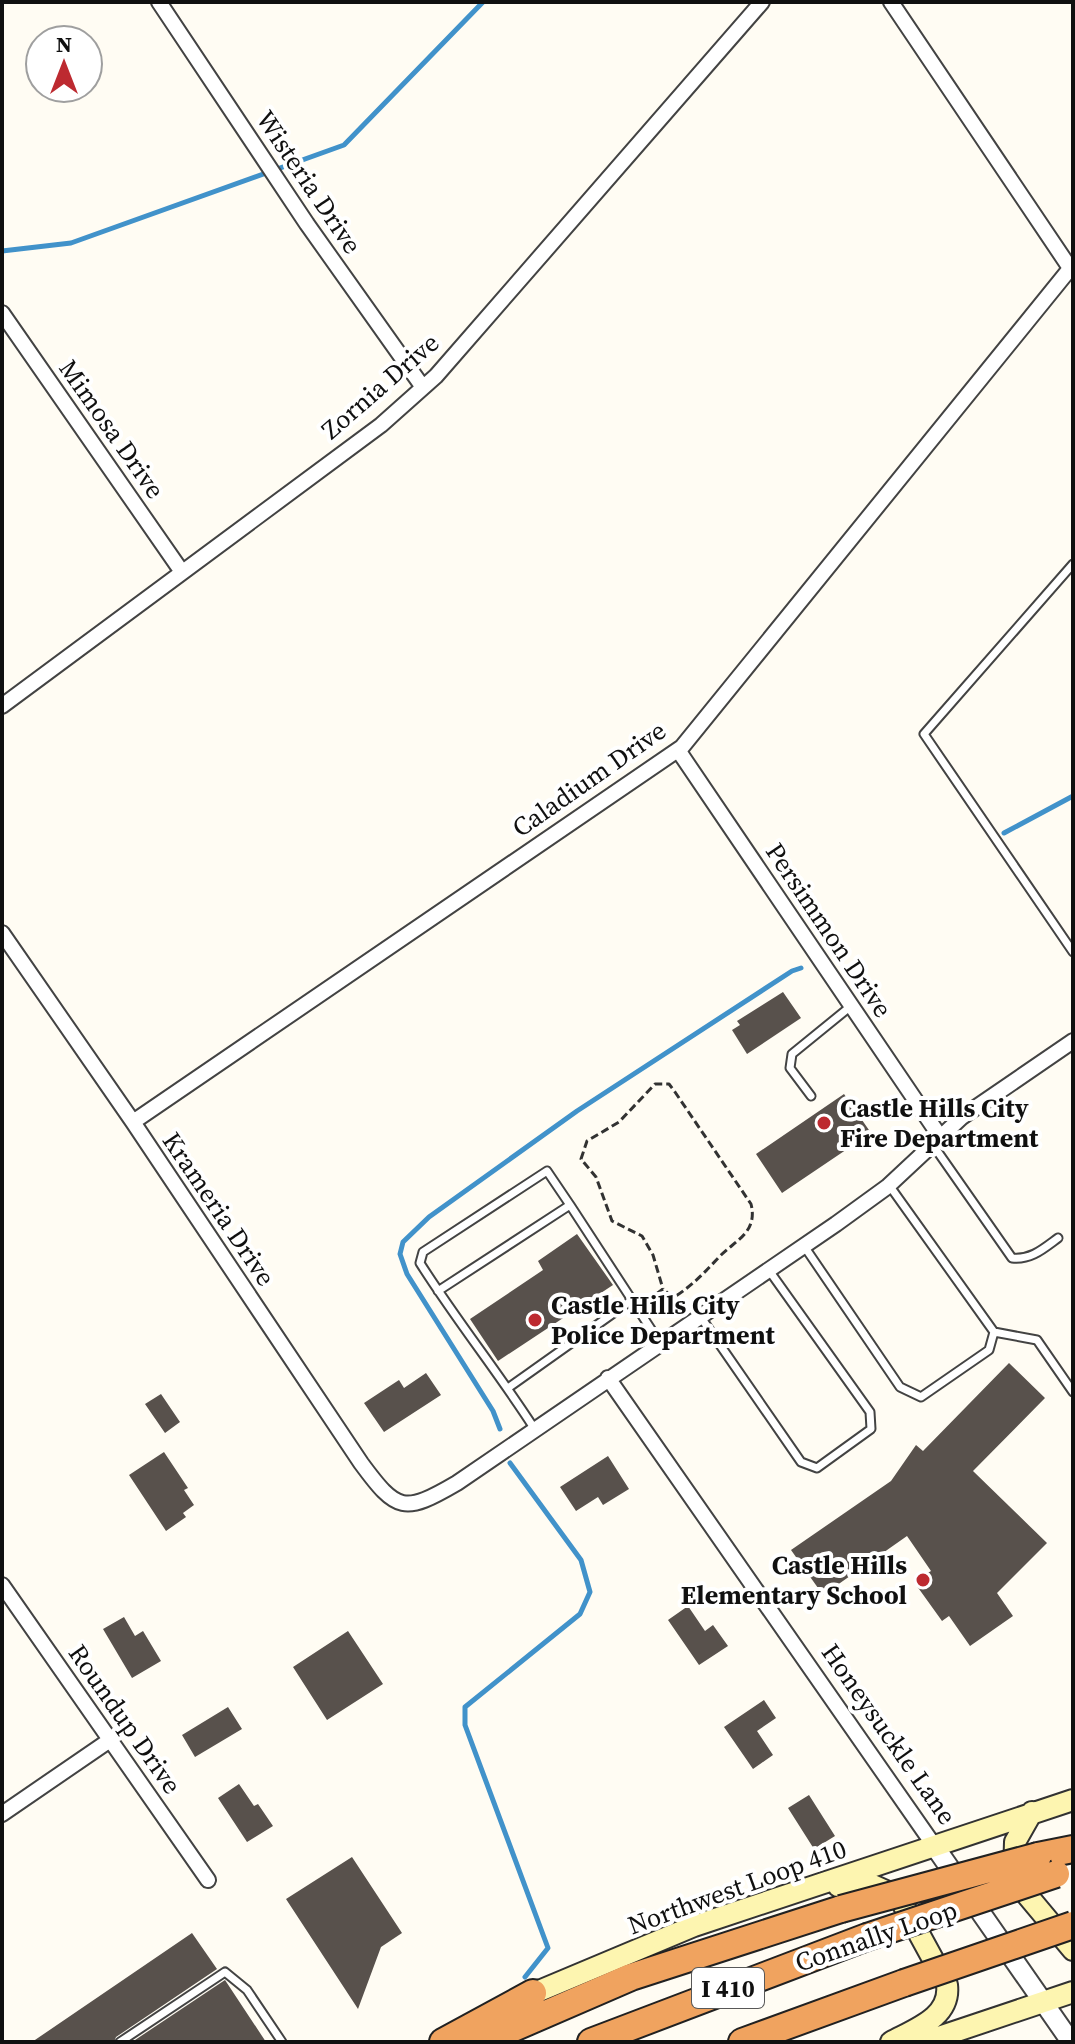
<svg xmlns="http://www.w3.org/2000/svg" width="1075" height="2044" viewBox="0 0 1075 2044" font-family="'Source Serif 4',serif">
  <style>
    .lines { fill: none; stroke-linecap: round; stroke-linejoin: round }
    .stream { stroke: #4192ca; stroke-width: 5 }
    .building { fill: #58514c }
    .service-casing { stroke: #434343; stroke-width: 11 }
    .minor-casing { stroke: #434343; stroke-width: 18 }
    .tertiary-casing { stroke: #434343; stroke-width: 22 }
    .secondary-casing { stroke: #323232; stroke-width: 24 }
    .motorway-casing { stroke: #212121; stroke-width: 30 }
    .path { stroke: #323232; stroke-width: 3; stroke-dasharray: 8 4; stroke-linecap: butt }
    .service { stroke: #fff; stroke-width: 7 }
    .minor { stroke: #fff; stroke-width: 14 }
    .tertiary { stroke: #fff; stroke-width: 18 }
    .secondary { stroke: #fdf5b0; stroke-width: 20 }
    .motorway { stroke: #f0a35f; stroke-width: 26 }
    .motorway-bridge-casing { stroke: #212121; stroke-width: 30; stroke-linecap: butt }
    .motorway-bridge { stroke: #f0a35f; stroke-width: 26 }
    .poi-dot { fill: #bd2a30; stroke: #fff; stroke-width: 3 }
    .labels { text-anchor: middle; dominant-baseline: central; stroke-width: 8; stroke-linejoin: round; paint-order: stroke }
    .shield { fill: #fff; stroke: #585858; stroke-width: 2 }
    .shield-label { font-size: 24px; font-weight: bold; fill: #101010 }
    .street-label { font-size: 26px; fill: #101010; stroke: #fff }
    .poi-label { font-size: 26px; font-weight: bold; fill: #101010; stroke: #fff; text-anchor: start }
  </style>
  <rect width="100%" height="100%" fill="#fffcf3"/>
  <g class="lines">
    <!-- stream -->
    <path class="stream" d="M 2,251 L 71,243 L 344,145 L 483,2
      M 1004,833 L 1073,796
      M 500,1429 L 493,1411 L 407,1274 L 400,1254 L 403,1242 L 429,1217 L 577,1111 L 792,971 L 801,968
      M 510,1463 L 581,1560 L 590,1592 L 580,1614 L 465,1707 L 465,1725 L 548,1948 L 525,1977"/>
  </g>
  <!-- building -->
  <path class="building" d="M 783,992 L 801,1018 L 747,1054 L 732,1030 L 740,1025 L 737,1021 Z
    M 844,1094 L 871,1133 L 782,1193 L 756,1154 Z
    M 577,1234 L 613,1285 L 498,1361 L 470,1319 L 543,1270 L 538,1261 Z
    M 1009,1363 L 1045,1398 L 973,1471 L 1047,1543 L 997,1593 L 1013,1616 L 970,1646 L 949,1616 L 942,1621 L 914,1582 L 931,1571 L 907,1536 L 823,1595 L 791,1550 L 891,1481 L 916,1445 L 923,1451 Z
    M 426,1373 L 441,1395 L 384,1432 L 364,1403 L 399,1380 L 404,1388 Z
    M 161,1394 L 180,1422 L 165,1433 L 145,1404 Z
    M 164,1452 L 188,1488 L 184,1490 L 194,1505 L 183,1513 L 186,1517 L 166,1531 L 129,1475 Z
    M 608,1456 L 629,1489 L 603,1505 L 598,1497 L 576,1511 L 560,1487 Z
    M 688,1606 L 705,1631 L 713,1625 L 728,1646 L 699,1665 L 668,1620 Z
    M 124,1617 L 135,1636 L 143,1631 L 161,1661 L 132,1678 L 103,1629 Z
    M 348,1631 L 383,1684 L 327,1720 L 293,1667 Z
    M 764,1700 L 776,1718 L 757,1731 L 773,1755 L 753,1769 L 724,1727 Z
    M 228,1707 L 242,1729 L 195,1757 L 182,1735 Z
    M 239,1784 L 254,1806 L 258,1804 L 273,1826 L 247,1842 L 218,1798 Z
    M 809,1795 L 835,1836 L 814,1849 L 788,1808 Z
    M 352,1857 L 402,1933 L 381,1947 L 358,2009 L 286,1899 Z
    M 192,1933 L 217,1969 L 116,2037 L 114,2042 L 32,2042 Z
    M 225,1980 L 266,2042 L 132,2042 Z"/>
  <g class="lines">
    <!-- service casing -->
    <g class="service-casing">
      <path id="service" d="M 1073,564 L 924,734 L 1073,952
        M 811,1096 L 790,1068 L 792,1054 L 851,1006
        M 933,1145 L 1012,1258 C 1031,1260 1043,1249 1058,1238
        M 570,1205 L 660,1343
        M 804,1246 L 900,1387 L 921,1397 L 989,1350 L 994,1332 L 889,1185
        M 438,1291 L 570,1205 L 547,1171 L 423,1252 L 420,1263 C 456,1320 498,1372 534,1428
        M 700,1316 L 801,1462 L 817,1468 L 871,1429 L 870,1412 L 768,1269
        M 994,1332 L 1037,1340 L 1073,1392
        M 508,1388 L 632,1300
        M 120,2042 L 225,1972 L 247,1990 L 282,2042"/>
    </g>
    <!-- minor casing -->
    <g class="minor-casing">
      <path id="minor" d="M 159,2 L 307,224 L 422,386
        M 891,2 L 1070,268
        M 2,313 L 182,572
        M 2,706 L 381,425 L 436,376 L 762,2
        M 678,750 L 941,1138
        M 2,933 L 133,1122 L 361,1463 C 397,1512 404,1514 457,1483 L 836,1224 L 887,1187 L 962,1117 L 1073,1041
        M 133,1122 L 682,747 L 1073,265
        M 608,1378 L 933,1844
        M 2,1585 L 208,1880
        M 2,1814 L 110,1740"/>
    </g>
    <!-- tertiary casing -->
    <g class="tertiary-casing">
      <path id="tertiary" d="M 933,1844 L 1071,2042"/>
    </g>
    <!-- secondary casing -->
    <g class="secondary-casing">
      <path id="secondary" d="M 1032,1812 L 1015,1842 L 1014,1873 L 1027,1895 L 1073,1950
        M 838,1886 L 870,1884 L 899,1897 L 947,1985 C 951,2017 915,2029 891,2042
        M 520,1999 L 694,1926 L 1073,1800
        M 924,2042 L 1073,1992"/>
    </g>
    <!-- motorway casing -->
    <g class="motorway-casing">
      <path id="motorway" d="M 1038,1856 L 1073,1849
        M 443,2042 L 533,1993
        M 481,2042 L 631,1977 L 841,1909
        M 591,2042 L 867,1937
        M 742,2042 L 904,1983"/>
    </g>
    <!-- path -->
    <path class="path" d="M 647,1301 L 663,1289 L 670,1295 L 676,1296 C 694,1284 706,1271 720,1256 C 736,1240 758,1232 751,1204 L 675,1092 L 669,1084 L 655,1084 L 619,1122 L 587,1141 L 581,1159 L 596,1177 L 612,1221 L 642,1236 L 653,1255 L 663,1289"/>
    <!-- service -->
    <use href="#service" class="service"/>
    <!-- minor -->
    <use href="#minor" class="minor"/>
    <!-- tertiary -->
    <use href="#tertiary" class="tertiary"/>
    <!-- secondary -->
    <use href="#secondary" class="secondary"/>
    <!-- motorway -->
    <use href="#motorway" class="motorway"/>
    <!-- motorway-bridge casing -->
    <g class="motorway-bridge-casing">
      <path id="motorway-bridge" d="M 841,1909 L 1038,1856
        M 867,1937 L 1056,1874
        M 904,1983 L 1073,1925"/>
    </g>
    <!-- motorway-bridge -->
    <use href="#motorway-bridge" class="motorway-bridge"/>
  </g>
  <!-- markers -->
  <g class="poi-dot">
    <circle cx="824" cy="1123" r="8"/>
    <circle cx="535" cy="1320" r="8"/>
    <circle cx="923" cy="1580" r="8"/>
  </g>
  <g class="labels">
    <!-- shield labels -->
    <rect class="shield" x="692" y="1968" width="72" height="40" rx="6"/>
    <g class="shield-label">
      <text x="728" y="1988">I 410</text>
    </g>
    <!-- street labels -->
    <g class="street-label">
      <text transform="translate(309 182) rotate(56)">Wisteria Drive</text>
      <text transform="translate(380 386) rotate(-41)">Zornia Drive</text>
      <text transform="translate(112 429) rotate(55)">Mimosa Drive</text>
      <text transform="translate(589 779) rotate(-35)">Caladium Drive</text>
      <text transform="translate(829 930) rotate(56)">Persimmon Drive</text>
      <text transform="translate(219 1209) rotate(56)">Krameria Drive</text>
      <text transform="translate(125 1719) rotate(55)">Roundup Drive</text>
      <text transform="translate(889 1734) rotate(55)">Honeysuckle Lane</text>
      <text transform="translate(737 1887) rotate(-20)">Northwest Loop 410</text>
      <text transform="translate(876 1936) rotate(-19)">Connally Loop</text>
    </g>
    <!-- poi labels -->
    <g class="poi-label">
      <text x="840" y="1108">Castle Hills City<tspan x="840" dy="30">Fire Department</tspan></text>
      <text x="551" y="1305">Castle Hills City<tspan x="551" dy="30">Police Department</tspan></text>
      <text x="907" y="1565" text-anchor="end">Castle Hills<tspan x="907" dy="30">Elementary School</tspan></text>
    </g>
  </g>
  <!-- border -->
  <rect width="1075" height="2044" fill="none" stroke="#101010" stroke-width="8"/>
  <!-- north arrow -->
  <g transform="translate(64 64)"><circle r="38" fill="#ffffff" stroke="#9f9f9f" stroke-width="2"/>
  <path d="M0-6L14 30L0 20L-14 30Z" fill="#bd2a30"/>
  <text y="-12" font-size="22" font-weight="bold" text-anchor="middle" fill="#101010">N</text>
  </g>
</svg>
